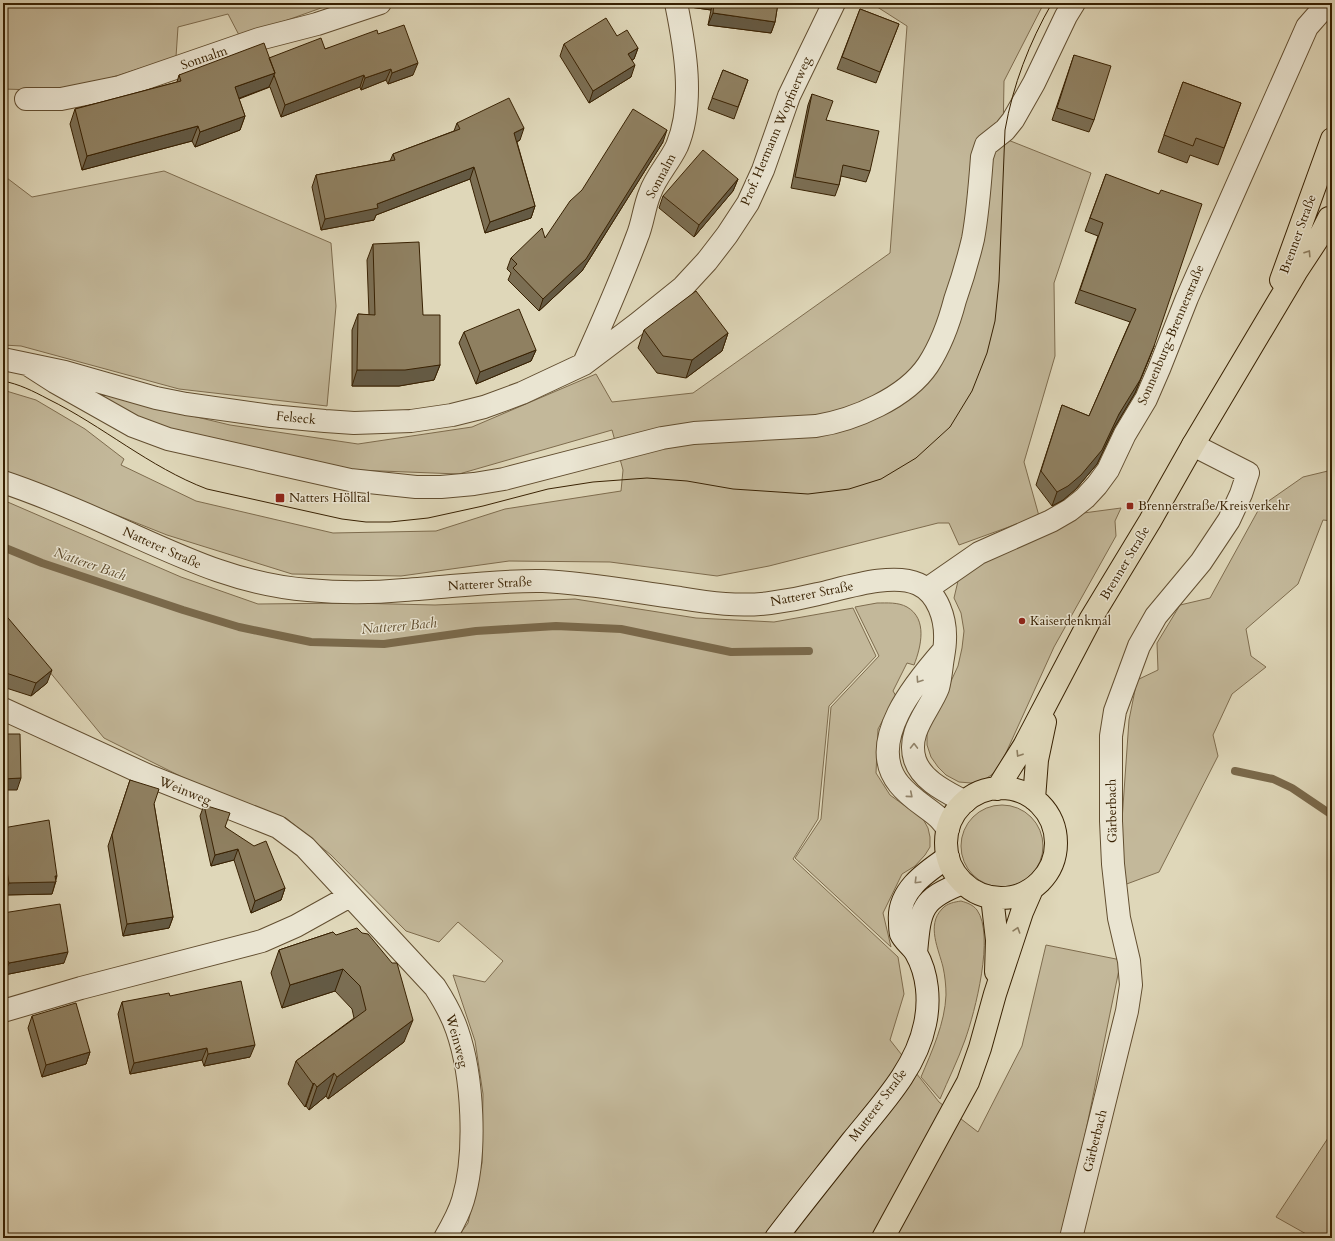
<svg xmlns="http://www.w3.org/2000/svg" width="1335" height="1241" viewBox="0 0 1335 1241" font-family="Cardo,serif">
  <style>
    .green { fill: #c3b89a; stroke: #7e6c4e }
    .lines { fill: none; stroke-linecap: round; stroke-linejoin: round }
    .stream { stroke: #7a694b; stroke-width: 8 }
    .minor-casing { stroke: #624e30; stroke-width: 24 }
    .tertiary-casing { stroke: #624e30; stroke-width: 24 }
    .secondary-casing { stroke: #382102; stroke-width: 24 }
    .primary-casing { stroke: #382102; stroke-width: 24 }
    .motorway-casing { stroke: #382102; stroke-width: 24 }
    .minor { stroke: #eae5d2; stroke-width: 22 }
    .tertiary { stroke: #eae5d2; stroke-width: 22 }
    .secondary { stroke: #eae5d2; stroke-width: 22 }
    .primary { stroke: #dfd7b9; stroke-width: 22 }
    .motorway { stroke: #dfd7b9; stroke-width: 22 }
    .tram { stroke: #382102; stroke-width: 1 }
    .wall { fill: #7b6e53; stroke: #382102 }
    .shaded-wall { fill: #645a44; stroke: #382102 }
    .building { fill: #8f8061; stroke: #382102 }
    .oneway { stroke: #8c7c5e }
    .oneway2 { stroke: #91836a }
    .poi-dot { fill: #8f2418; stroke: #eae5d2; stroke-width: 1.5 }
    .labels { text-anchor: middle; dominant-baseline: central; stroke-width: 3; stroke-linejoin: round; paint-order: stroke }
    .street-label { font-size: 13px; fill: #382102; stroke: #eae5d2 }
    .poi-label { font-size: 13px; fill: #382102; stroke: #eae5d2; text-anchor: start }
    .water-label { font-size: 14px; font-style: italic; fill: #5e4b2c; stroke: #eae5d2 }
  </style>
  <rect width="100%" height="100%" fill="#dfd7b9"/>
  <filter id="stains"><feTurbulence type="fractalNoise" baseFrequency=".005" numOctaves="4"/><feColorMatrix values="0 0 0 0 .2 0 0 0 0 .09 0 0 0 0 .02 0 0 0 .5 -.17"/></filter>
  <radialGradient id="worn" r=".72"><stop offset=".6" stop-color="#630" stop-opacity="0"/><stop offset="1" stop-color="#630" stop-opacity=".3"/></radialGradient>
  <!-- green -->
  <path class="green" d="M 3,3 L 335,3 L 240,37 L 228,14 L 178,27 L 176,57 L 69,91 L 3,89 Z
    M 871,3 L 1044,3 L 1004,81 L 1003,138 L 1091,173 L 1054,283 L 1055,356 L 1024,462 L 1039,516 L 959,545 L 949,523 L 938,523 L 769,566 L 717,576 L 610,562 L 509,561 L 401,576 L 292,574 L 167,535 L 3,470 L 3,390 L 36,400 L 85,429 L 124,459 L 121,465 L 196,501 L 333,533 L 436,531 L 505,509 L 621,491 L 623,470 L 612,430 L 459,474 L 355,470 L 166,434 L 77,386 L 159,408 L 230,425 L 358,444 L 472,427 L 596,374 L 612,402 L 693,393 L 890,253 L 907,26 Z
    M 164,171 L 331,243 L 336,306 L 327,406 L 179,389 L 21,346 L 3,345 L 3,175 L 32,197 Z
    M 1332,470 L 1332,521 L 1323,520 L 1298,584 L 1246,629 L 1251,656 L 1266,667 L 1232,694 L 1213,735 L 1218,756 L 1159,872 L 1124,885 L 1121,835 L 1129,720 L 1137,680 L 1158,670 L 1157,643 L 1180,605 L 1210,598 L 1260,507 L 1303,477 Z
    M 3,500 L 181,577 L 258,604 L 351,603 L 435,605 L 575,599 L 696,618 L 774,622 L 853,608 L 876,656 L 829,706 L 818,819 L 793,859 L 898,957 L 904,994 L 890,1040 L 939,1102 L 978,1132 L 1022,1046 L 1046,945 L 1121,960 L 1069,1213 L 1059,1238 L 457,1238 L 468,1223 L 482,1163 L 483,1094 L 475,1041 L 453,975 L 485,982 L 503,961 L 458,922 L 439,942 L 406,931 L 331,855 L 286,818 L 226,799 L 104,738 L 3,615 Z
    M 1121,508 L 1115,521 L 1116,536 L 1054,647 L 1005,755 L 994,773 L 984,780 L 971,783 L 959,782 L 946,775 L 938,767 L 931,757 L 927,745 L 927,733 L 958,666 L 962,648 L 964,631 L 961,613 L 954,598 L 958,581 L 965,570 L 1076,514 Z
    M 877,603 C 887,603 898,602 907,607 C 928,619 921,647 914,665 L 907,663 L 893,691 L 896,696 L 878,729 L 876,773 L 890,795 L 923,819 L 928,828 L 930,837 L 930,847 L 925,855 L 915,866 L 902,874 L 883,913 L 891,947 L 795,858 L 821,819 L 831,707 L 879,656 L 855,607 Z
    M961 846a41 41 0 1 1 82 0a41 41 0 1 1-82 0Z
    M 961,901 C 968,903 973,905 977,910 C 995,935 975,1012 965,1040 C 958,1060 948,1080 940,1099 L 921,1077 C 932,1051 945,1023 946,995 C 946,986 945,976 943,967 C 939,950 926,925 942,909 C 947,903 955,902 961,901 Z
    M 1332,1132 L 1332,1238 L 1309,1238 L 1308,1235 L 1276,1217 Z"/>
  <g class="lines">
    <!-- stream -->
    <path class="stream" d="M 3,547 L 42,563 L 183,610 L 239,627 L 311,642 L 384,644 L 476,631 L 556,626 L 621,629 L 731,652 L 809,651
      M 1235,771 L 1273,779 L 1292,788 L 1332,815"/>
    <!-- minor casing -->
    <g class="minor-casing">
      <path id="minor" d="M 26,99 L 61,99 L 120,87 L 259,39 L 317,24 L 380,3
        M 3,359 L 65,372 L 156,398 L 186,404 L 271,416 L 325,421 L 354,423 L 411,421 L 452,415 L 484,407 L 522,393 L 584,364 L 637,324 L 683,287 L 707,261 L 727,235 L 748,203 L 763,170 L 789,96 L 834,3
        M 584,363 C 603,321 621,280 637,237 C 643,223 644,207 650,193 C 656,176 669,163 677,146 C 695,103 685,47 676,3
        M 27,364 L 55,382 L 133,426 L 168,439 L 350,480 L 416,487 L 441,487 L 474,484 L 504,479 L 662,438 L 694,433 L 816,426 C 854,420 906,398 928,365 C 941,345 949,323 955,300 C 962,280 968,260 973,239 C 978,212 980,184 982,157 L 986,145 L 1005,130 L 1013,120 L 1034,83 L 1066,16 L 1074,3
        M 927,589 L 979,553 L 1051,521 L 1070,510 L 1085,498 L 1097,485 L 1108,470 L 1125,434 L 1146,399 L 1159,369 L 1187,298 L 1307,27 L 1328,3
        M 3,709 L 149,776 L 278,827 L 305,847 L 435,987 C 444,1001 452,1015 457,1030 C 473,1076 477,1153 463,1200 C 459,1214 452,1226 445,1238
        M 3,1011 L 81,988 L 262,941 L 296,926 L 350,896
        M 1071,1238 L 1127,1011 L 1131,985 L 1129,961 L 1119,918 L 1113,864 L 1111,821 L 1111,736 L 1115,711 L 1139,646 L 1156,616 L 1201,562 L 1229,520 L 1241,494 L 1248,473 L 1193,445"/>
    </g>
    <!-- tertiary casing -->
    <g class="tertiary-casing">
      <path id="tertiary" d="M 3,482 C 45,496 86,514 126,532 C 186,559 241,585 308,590 C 340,593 373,593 404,590 C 451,587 496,580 543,581 C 589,583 634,592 680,598 C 710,603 740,607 770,603 C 786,601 802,598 818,594 C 845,588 892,572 918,584 C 938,593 946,619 945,640 C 945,648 943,656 942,664 C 941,672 940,681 938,688 C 929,711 906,732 915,760 C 922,781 947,792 965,802
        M 944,650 C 916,682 865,742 899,784 C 910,798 925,806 938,817 C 942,821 945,825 948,829"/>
    </g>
    <!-- secondary casing -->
    <g class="secondary-casing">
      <path id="secondary" d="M 916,953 C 920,910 920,899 963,883
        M 776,1238 C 801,1205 827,1173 852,1141 C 881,1105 916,1069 925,1024 C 930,1001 928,974 916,953 C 912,946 904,941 901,934 C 900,930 900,925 900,922 C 897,891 926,872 948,857"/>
    </g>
    <!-- primary casing -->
    <g class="primary-casing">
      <path id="primary" d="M 1281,280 L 1332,139
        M946 843a55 55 0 1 1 110 0a55 55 0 1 1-110 0Z
        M 997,789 L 1024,746 L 1090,620 L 1150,521 L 1193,445 L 1296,272 L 1321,234 L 1329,218
        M 1034,799 L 1037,760 L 1045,722
        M 992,897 L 997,940 L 996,972
        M 883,1238 L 968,1082 L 980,1048 L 995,994 L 1022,912 L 1032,889"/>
    </g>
    <!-- motorway casing -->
    <g class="motorway-casing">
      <path id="motorway" d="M 1321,234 L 1332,219"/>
    </g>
    <!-- minor -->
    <use href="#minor" class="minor"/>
    <!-- tertiary -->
    <use href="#tertiary" class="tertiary"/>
    <!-- secondary -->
    <use href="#secondary" class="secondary"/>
    <!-- primary -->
    <use href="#primary" class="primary"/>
    <!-- motorway -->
    <use href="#motorway" class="motorway"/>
    <!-- tram -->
    <path class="tram" d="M 3,381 C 19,384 33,391 48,399 C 103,426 149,467 207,489 L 342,519 L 366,522 L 390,522 L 428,518 L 483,506 L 548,489 L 593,482 L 647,478 L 687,481 L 733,489 L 808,494 L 849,489 L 881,479 L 916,458 L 950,427 L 972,391 L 987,353 L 995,321 L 999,281 L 1005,130 C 1013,85 1029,43 1052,3"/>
  </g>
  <!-- wall -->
  <path class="wall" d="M 689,3 L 778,3 L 775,22 L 771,33 L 708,25 L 711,10 L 690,7 Z
    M 860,9 L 899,24 L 876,83 L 837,69 Z
    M 378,34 L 413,75 L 388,84 L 386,80 L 361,90 L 360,87 L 281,117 L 270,87 L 239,99 L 245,116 L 240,130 L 195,147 L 192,141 L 82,170 L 70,124 L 75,109 L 177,82 L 179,75 L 269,58 L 325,49 Z
    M 617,36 L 638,48 L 634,59 L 632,60 L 631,77 L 589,103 L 560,56 L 564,44 Z
    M 1074,55 L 1094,120 L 1089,132 L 1052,120 Z
    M 723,70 L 748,80 L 734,119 L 708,109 Z
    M 1183,82 L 1241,103 L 1218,165 L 1190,155 L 1187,163 L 1158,152 Z
    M 812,94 L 826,120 L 870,171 L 866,182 L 841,176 L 839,185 L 835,196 L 791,188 L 808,105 Z
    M 457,123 L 520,140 L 517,142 L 535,206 L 531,218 L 485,233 L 470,179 L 376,215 L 374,220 L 321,230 L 312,187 L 316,175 L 390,161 L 393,154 L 454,131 Z
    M 663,142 L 582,271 L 539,311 L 508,280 L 511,273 L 507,269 L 511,258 L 545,238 Z
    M 1106,174 L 1154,346 L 1149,359 L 1135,393 L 1114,428 L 1097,464 L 1076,489 L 1063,500 L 1052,506 L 1036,485 L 1062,405 L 1089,416 L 1130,322 L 1075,303 L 1098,236 L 1085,231 Z
    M 738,179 L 733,191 L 694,237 L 659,208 L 663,196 Z
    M 373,244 L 423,315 L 440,365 L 434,380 L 399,386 L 352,386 L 352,330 L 358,314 L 369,315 L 367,260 Z
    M 644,330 L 728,333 L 722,351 L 686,378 L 657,373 L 638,348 Z
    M 464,332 L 536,350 L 531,361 L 476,384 L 459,343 Z
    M 3,612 L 47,683 L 31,696 L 3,687 Z
    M 130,780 L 154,804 L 173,917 L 169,928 L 123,936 L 108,846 Z
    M 204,805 L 285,888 L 281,900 L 251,913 L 234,860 L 211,866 L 200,816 Z
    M 3,828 L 56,881 L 52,894 L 4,895 L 3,886 Z
    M 3,913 L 64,963 L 4,975 Z
    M 333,932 L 404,1042 L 328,1099 L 326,1096 L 309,1110 L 306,1106 L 305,1107 L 288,1084 L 296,1061 L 354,1018 L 352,1009 L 335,991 L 282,1008 L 271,973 L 279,950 Z
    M 170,996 L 250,1057 L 204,1066 L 202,1060 L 130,1074 L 118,1014 L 122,1002 Z
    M 32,1016 L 90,1052 L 86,1064 L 42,1077 L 28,1028 Z"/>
  <!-- shaded-wall -->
  <path class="shaded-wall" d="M 691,3 L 713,3 L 711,10 L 690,7 Z
    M 713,13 L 775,22 L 771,33 L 708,25 Z
    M 638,48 L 634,59 L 624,65 L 628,54 Z
    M 418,63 L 413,75 L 388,84 L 392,73 Z
    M 635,65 L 631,77 L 589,103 L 593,91 Z
    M 391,69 L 386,80 L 361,90 L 365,78 Z
    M 275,73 L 269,87 L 229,102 L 235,87 Z
    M 364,75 L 360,87 L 281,117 L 285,105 Z
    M 245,116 L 240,130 L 195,147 L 200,132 Z
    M 198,126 L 192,141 L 82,170 L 87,156 Z
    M 524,128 L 520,140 L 510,145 L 514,133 Z
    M 667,130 L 663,142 L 582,271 L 539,311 L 543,299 Z
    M 474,167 L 470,179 L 376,215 L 374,220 L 321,230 L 325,219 L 377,204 Z
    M 738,179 L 733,191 L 694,237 L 699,225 Z
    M 535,206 L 531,218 L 485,233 L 490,222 Z
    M 728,333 L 722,351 L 686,378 L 692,360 Z
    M 1154,346 L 1149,359 L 1135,393 L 1114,428 L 1097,464 L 1076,489 L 1063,500 L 1052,506 L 1057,492 L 1119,414 Z
    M 536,350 L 531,361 L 476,384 L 480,372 Z
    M 440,365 L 434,380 L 399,386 L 352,386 L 357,370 Z
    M 52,670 L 47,683 L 31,696 L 36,683 Z
    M 21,778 L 17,790 L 3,790 L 3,779 Z
    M 238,849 L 234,860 L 211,866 L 215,855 Z
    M 57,876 L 52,894 L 4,895 L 9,883 Z
    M 285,888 L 281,900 L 251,913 L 255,901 Z
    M 173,917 L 169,928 L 123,936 L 127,924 Z
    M 68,952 L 64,963 L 4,975 L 9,963 Z
    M 8,961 L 4,973 L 3,973 L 3,962 Z
    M 343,969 L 335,991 L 282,1008 L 290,985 Z
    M 413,1020 L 404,1042 L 328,1099 L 337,1077 Z
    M 255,1045 L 250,1057 L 204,1066 L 208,1054 Z
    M 207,1048 L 202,1060 L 130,1074 L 134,1063 Z
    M 90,1052 L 86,1064 L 42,1077 L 46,1065 Z
    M 334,1073 L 326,1096 L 309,1110 L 317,1087 Z
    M 314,1083 L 306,1106 L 305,1107 L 313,1084 Z"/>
  <!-- building -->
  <path class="building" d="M 714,3 L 778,3 L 775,22 L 713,13 Z
    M 860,9 L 899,24 L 880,72 L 842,57 Z
    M 606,18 L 617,36 L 627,30 L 638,48 L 628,54 L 635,65 L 593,91 L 564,44 Z
    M 404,25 L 418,63 L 392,73 L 391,69 L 365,78 L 364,75 L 285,105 L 274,75 L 275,73 L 269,58 L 321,38 L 325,49 L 377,30 L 378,34 Z
    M 264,43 L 275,73 L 235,87 L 245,116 L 200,132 L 198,126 L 87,156 L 75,109 L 181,81 L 179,75 Z
    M 1074,55 L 1111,66 L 1094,120 L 1057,108 Z
    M 723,70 L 748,80 L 738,107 L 712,98 Z
    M 1183,82 L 1241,103 L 1224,148 L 1196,138 L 1193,146 L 1164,135 Z
    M 812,94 L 833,101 L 826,120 L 879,131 L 870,171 L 843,165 L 839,185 L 795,177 Z
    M 509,98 L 524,128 L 514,133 L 535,206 L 490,222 L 474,167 L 377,204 L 378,208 L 325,219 L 316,175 L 395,160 L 393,154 L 460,129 L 457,123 Z
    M 633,109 L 667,130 L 586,259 L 543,299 L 513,268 L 517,264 L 511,258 L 542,228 L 545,238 L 570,201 L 582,190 Z
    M 703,150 L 738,179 L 699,225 L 663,196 Z
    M 1106,174 L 1159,194 L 1161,190 L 1202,204 L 1154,346 L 1140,380 L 1119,414 L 1102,450 L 1081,475 L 1068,486 L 1057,492 L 1041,471 L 1062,405 L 1089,416 L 1136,309 L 1080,290 L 1103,223 L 1090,218 Z
    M 419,242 L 423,315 L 440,315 L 440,365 L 405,370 L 357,370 L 358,314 L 375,315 L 373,244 Z
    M 696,291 L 728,333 L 692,360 L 663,356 L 644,330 Z
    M 519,309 L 536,350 L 480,372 L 464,332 Z
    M 3,612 L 52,670 L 36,683 L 6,673 L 3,670 Z
    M 3,734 L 20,734 L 21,778 L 3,779 Z
    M 130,780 L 159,789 L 154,804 L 173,917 L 127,924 L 112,835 Z
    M 204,805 L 230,813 L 225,827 L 254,846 L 266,841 L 285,888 L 255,901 L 238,849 L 215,855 Z
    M 49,820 L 57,876 L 55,876 L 56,882 L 9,883 L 3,847 L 3,828 Z
    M 60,904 L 68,952 L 9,963 L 8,961 L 3,962 L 3,913 Z
    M 357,928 L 362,933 L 368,934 L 392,963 L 397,963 L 413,1020 L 337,1077 L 334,1073 L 317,1087 L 314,1083 L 313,1084 L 296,1061 L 366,1010 L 360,986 L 343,969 L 290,985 L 279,950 L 333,932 L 336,935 Z
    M 241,981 L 255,1045 L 208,1054 L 207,1048 L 134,1063 L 122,1002 L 169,993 L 170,996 Z
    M 76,1003 L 90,1052 L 46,1065 L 32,1016 Z"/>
  <!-- one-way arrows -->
  <defs><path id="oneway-chevron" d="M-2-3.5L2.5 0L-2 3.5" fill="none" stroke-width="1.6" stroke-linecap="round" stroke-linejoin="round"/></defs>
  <g class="oneway">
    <use href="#oneway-chevron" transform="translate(1308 253) rotate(-57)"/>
    <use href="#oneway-chevron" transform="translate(1019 754) rotate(122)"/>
    <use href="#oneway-chevron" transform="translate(1017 930) rotate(-72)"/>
  </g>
  <g class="oneway2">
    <use href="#oneway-chevron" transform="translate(919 680) rotate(124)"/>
    <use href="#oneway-chevron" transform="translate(914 746) rotate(-89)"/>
    <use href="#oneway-chevron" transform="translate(910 795) rotate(40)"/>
    <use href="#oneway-chevron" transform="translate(917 881) rotate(135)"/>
  </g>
  <!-- markers -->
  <g class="poi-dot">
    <rect x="275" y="493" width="10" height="10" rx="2"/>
    <rect x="1126" y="502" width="8" height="8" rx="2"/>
    <circle cx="1022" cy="621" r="4"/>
  </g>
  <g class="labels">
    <!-- street labels -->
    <g class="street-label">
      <text transform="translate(204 58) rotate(-19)">Sonnalm</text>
      <text transform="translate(776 131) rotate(-67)">Prof. Hermann Wopfnerweg</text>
      <text transform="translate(661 176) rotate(-62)">Sonnalm</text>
      <text transform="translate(1298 234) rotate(-70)">Brenner Straße</text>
      <text transform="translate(1171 335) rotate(-67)">Sonnenburg-Brennerstraße</text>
      <text transform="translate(296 418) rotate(6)">Felseck</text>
      <text transform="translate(162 548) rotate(24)">Natterer Straße</text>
      <text transform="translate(1125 563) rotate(-59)">Brenner Straße</text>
      <text transform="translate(490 584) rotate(-3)">Natterer Straße</text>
      <text transform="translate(812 594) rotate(-11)">Natterer Straße</text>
      <text transform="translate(185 791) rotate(22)">Weinweg</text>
      <text transform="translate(1112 811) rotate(-91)">Gärberbach</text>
      <text transform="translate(457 1041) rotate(75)">Weinweg</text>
      <text transform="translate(878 1105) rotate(-53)">Mutterer Straße</text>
      <text transform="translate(1095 1141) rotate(-76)">Gärberbach</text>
    </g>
    <!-- poi labels -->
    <g class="poi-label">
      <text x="289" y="498">Natters Hölltal</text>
      <text x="1138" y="506">Brennerstraße/Kreisverkehr</text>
      <text x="1030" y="621">Kaiserdenkmal</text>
    </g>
    <!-- water labels -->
    <g class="water-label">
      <text transform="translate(90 564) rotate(19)">Natterer Bach</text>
      <text transform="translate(399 626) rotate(-5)">Natterer Bach</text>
    </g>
  </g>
  <!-- margin -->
  <rect width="1335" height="1241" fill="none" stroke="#dfd7b9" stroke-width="16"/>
  <rect x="4" y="4" width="1327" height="1233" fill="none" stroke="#382102" stroke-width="2"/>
  <rect x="8" y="8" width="1319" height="1225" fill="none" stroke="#382102"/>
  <rect width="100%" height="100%" filter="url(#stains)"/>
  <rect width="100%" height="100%" fill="url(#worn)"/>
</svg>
